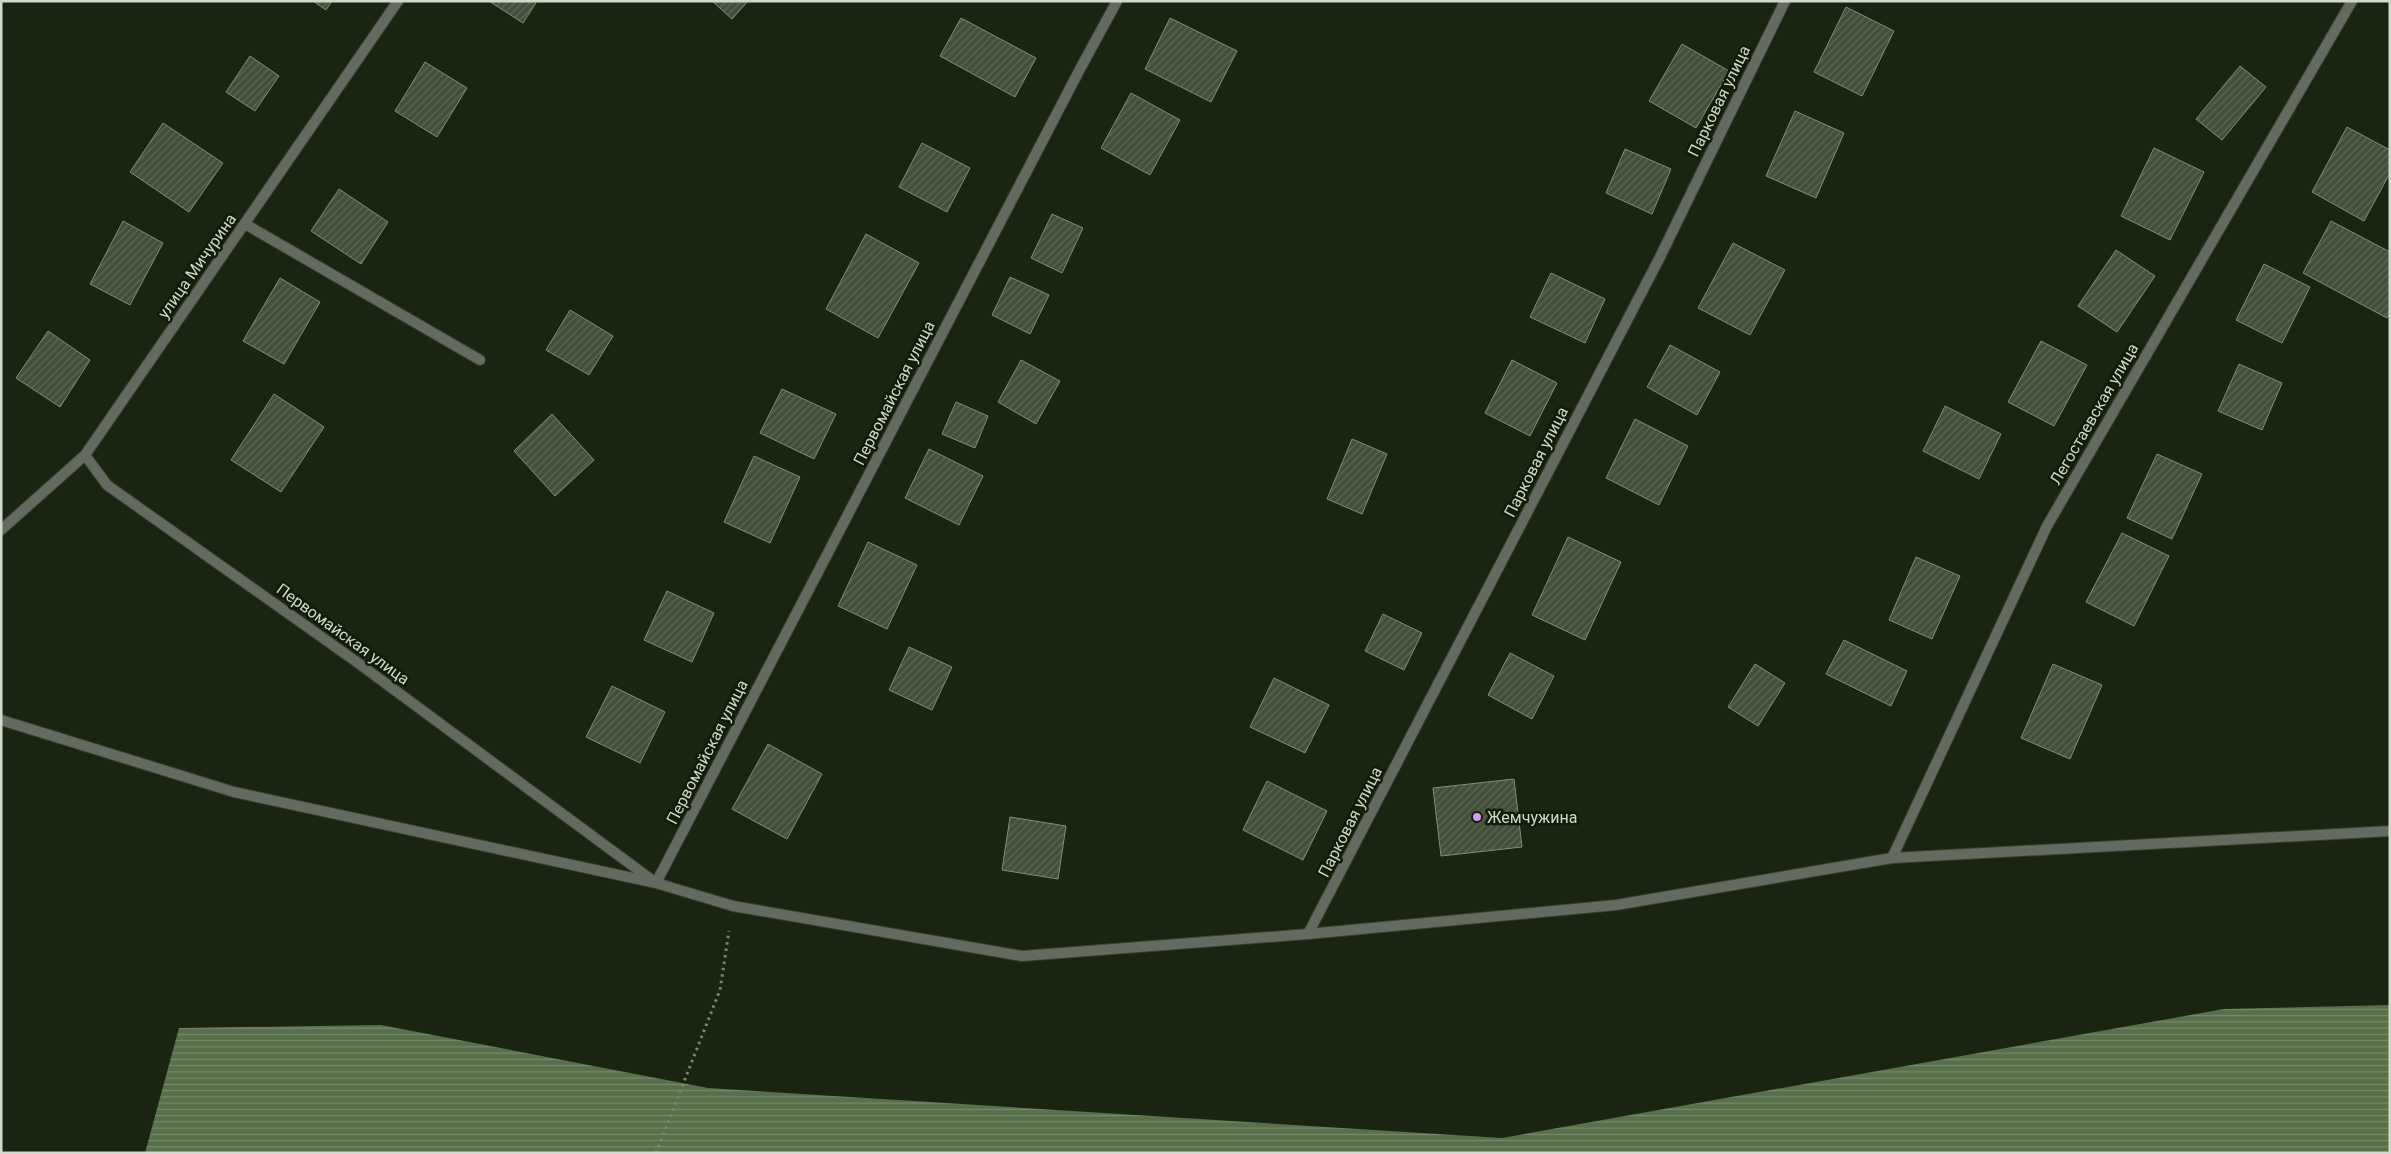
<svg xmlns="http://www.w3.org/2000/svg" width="2391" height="1154" viewBox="0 0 2391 1154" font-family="Roboto,sans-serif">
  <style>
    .water { fill: url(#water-rules) }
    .building { fill: url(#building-hatch); stroke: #818f78 }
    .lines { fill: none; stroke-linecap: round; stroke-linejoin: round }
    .service-casing { stroke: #36412f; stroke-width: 12 }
    .minor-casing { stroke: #36412f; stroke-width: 12 }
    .tertiary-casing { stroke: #36412f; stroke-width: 12 }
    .path { stroke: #7b8475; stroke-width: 3; stroke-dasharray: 2.5 4; stroke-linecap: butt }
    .service { stroke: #646a60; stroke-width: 10 }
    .minor { stroke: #646a60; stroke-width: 10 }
    .tertiary { stroke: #646a60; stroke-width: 10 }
    .poi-dot { fill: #d99af7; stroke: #101b08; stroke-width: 2 }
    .labels { text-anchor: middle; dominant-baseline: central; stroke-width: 5; stroke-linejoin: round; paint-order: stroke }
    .street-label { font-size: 16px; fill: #d1d9cd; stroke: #101b08 }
    .poi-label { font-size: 16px; fill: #d1d9cd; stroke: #101b08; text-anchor: start }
  </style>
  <defs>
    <pattern id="water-rules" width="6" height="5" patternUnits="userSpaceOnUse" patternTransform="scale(1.25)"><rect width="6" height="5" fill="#587049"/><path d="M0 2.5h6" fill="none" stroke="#778a6a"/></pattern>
    <pattern id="building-hatch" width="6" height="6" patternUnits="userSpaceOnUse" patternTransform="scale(1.25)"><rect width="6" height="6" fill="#424f3a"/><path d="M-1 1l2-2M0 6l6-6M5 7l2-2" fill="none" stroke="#5c6855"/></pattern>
  </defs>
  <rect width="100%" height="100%" fill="#192411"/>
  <!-- water -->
  <path class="water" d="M 2390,1005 L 2390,1153 L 145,1153 L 179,1028 L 381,1025 L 708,1088 L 1502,1138 L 2224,1009 Z"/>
  <!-- building -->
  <path class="building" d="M 313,1 L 332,1 L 326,10 Z
    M 489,1 L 537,1 L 523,23 Z
    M 712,1 L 748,1 L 732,19 Z
    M 1846,7 L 1894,31 L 1862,96 L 1814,72 Z
    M 961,18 L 1036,58 L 1015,97 L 940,56 Z
    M 1170,18 L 1237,51 L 1211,102 L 1145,69 Z
    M 1682,44 L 1729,71 L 1696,128 L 1649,101 Z
    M 250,56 L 279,76 L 255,111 L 226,92 Z
    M 425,62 L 467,88 L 437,137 L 395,111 Z
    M 2240,66 L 2266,87 L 2222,140 L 2196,119 Z
    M 1131,93 L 1180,120 L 1150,175 L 1101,148 Z
    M 1795,111 L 1844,133 L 1816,198 L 1766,176 Z
    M 163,123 L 223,163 L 189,212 L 130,172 Z
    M 2347,127 L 2390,150 L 2390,173 L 2364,221 L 2312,192 Z
    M 922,143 L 970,168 L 947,212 L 899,187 Z
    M 2154,148 L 2204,172 L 2170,240 L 2121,216 Z
    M 1625,149 L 1671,169 L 1652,214 L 1606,193 Z
    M 339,189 L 388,222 L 361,264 L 311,231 Z
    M 1052,214 L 1083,228 L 1062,273 L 1031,258 Z
    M 123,221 L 163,243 L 130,305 L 90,284 Z
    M 2331,221 L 2390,252 L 2390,312 L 2387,318 L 2303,273 Z
    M 866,234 L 919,263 L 878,338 L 826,309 Z
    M 1733,243 L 1785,270 L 1750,335 L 1698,308 Z
    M 2116,250 L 2155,276 L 2117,332 L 2078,306 Z
    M 2264,264 L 2310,287 L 2282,343 L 2236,320 Z
    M 1551,273 L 1605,299 L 1585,343 L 1530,317 Z
    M 1010,277 L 1049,295 L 1030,334 L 992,315 Z
    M 280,278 L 320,302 L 284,364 L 243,341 Z
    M 570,310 L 613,336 L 589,375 L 546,350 Z
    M 48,331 L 90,360 L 60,407 L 16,378 Z
    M 2041,341 L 2087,365 L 2054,426 L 2008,402 Z
    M 1670,345 L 1720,372 L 1697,415 L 1647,387 Z
    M 1021,360 L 1060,381 L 1036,424 L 998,402 Z
    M 1512,360 L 1557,383 L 1530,436 L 1485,413 Z
    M 2239,364 L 2282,383 L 2262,430 L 2218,411 Z
    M 782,389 L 836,414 L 814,459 L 760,433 Z
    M 274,394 L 324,427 L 281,492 L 231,460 Z
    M 956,402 L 988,416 L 975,448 L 942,434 Z
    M 1945,406 L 2001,434 L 1979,479 L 1923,451 Z
    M 552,414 L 594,460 L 555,496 L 514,451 Z
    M 1635,419 L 1688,446 L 1659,505 L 1606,478 Z
    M 1352,439 L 1387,454 L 1362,514 L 1327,499 Z
    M 929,449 L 983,476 L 959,525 L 905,498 Z
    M 2157,454 L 2202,474 L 2172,539 L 2127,518 Z
    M 754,456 L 800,477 L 770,543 L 724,522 Z
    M 2122,533 L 2169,556 L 2134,626 L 2086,602 Z
    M 1568,537 L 1621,562 L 1585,640 L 1532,615 Z
    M 868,542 L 917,565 L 887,629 L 838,606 Z
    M 1916,557 L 1960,576 L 1932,639 L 1889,620 Z
    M 667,591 L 714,613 L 692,662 L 644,640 Z
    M 1383,614 L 1422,633 L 1404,670 L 1365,651 Z
    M 1844,640 L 1907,671 L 1891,706 L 1826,674 Z
    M 909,647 L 952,667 L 932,710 L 889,690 Z
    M 1510,653 L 1554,676 L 1532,719 L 1488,695 Z
    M 1755,664 L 1785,683 L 1758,726 L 1728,707 Z
    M 2053,664 L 2102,685 L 2070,759 L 2021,738 Z
    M 1274,678 L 1329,705 L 1305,753 L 1250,727 Z
    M 612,686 L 665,712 L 640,763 L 586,737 Z
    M 768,744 L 822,774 L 787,839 L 732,809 Z
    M 1514,779 L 1522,847 L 1441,856 L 1433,788 Z
    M 1267,781 L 1327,811 L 1303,860 L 1243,830 Z
    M 1010,817 L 1066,826 L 1058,879 L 1002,870 Z"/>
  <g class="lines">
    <!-- service casing -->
    <g class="service-casing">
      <path id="service" d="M 245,224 L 480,360"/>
    </g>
    <!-- minor casing -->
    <g class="minor-casing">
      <path id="minor" d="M 85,455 L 107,485 L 354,660 L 656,883 L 1080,69 L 1117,1
        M 1,530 L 85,455 L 398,1
        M 1892,858 L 2047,526 L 2352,1
        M 1308,934 L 1659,259 L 1785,1"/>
    </g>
    <!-- tertiary casing -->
    <g class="tertiary-casing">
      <path id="tertiary" d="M 1,720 L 234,792 L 656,883 L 733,906 L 1022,956 L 1308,934 L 1616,905 L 1892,858 L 2390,831"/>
    </g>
    <!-- path -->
    <path class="path" d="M 656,1153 L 720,990 L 729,931"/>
    <!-- service -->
    <use href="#service" class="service"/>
    <!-- minor -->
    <use href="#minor" class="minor"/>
    <!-- tertiary -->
    <use href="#tertiary" class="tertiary"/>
  </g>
  <!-- markers -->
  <circle class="poi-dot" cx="1477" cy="817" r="5"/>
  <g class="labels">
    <!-- street labels -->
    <g class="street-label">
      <text transform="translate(1719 101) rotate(-64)">Парковая улица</text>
      <text transform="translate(197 266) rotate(-55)">улица Мичурина</text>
      <text transform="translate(894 393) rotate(-63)">Первомайская улица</text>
      <text transform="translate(2094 414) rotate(-60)">Легостаевская улица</text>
      <text transform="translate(1536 462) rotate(-63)">Парковая улица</text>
      <text transform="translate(343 634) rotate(36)">Первомайская улица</text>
      <text transform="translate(707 752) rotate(-63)">Первомайская улица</text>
      <text transform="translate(1350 822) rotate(-63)">Парковая улица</text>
    </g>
    <!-- poi labels -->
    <g class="poi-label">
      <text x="1487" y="817">Жемчужина</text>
    </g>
  </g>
  <!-- border -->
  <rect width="2391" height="1154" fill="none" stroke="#d1d9cd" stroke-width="5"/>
</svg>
